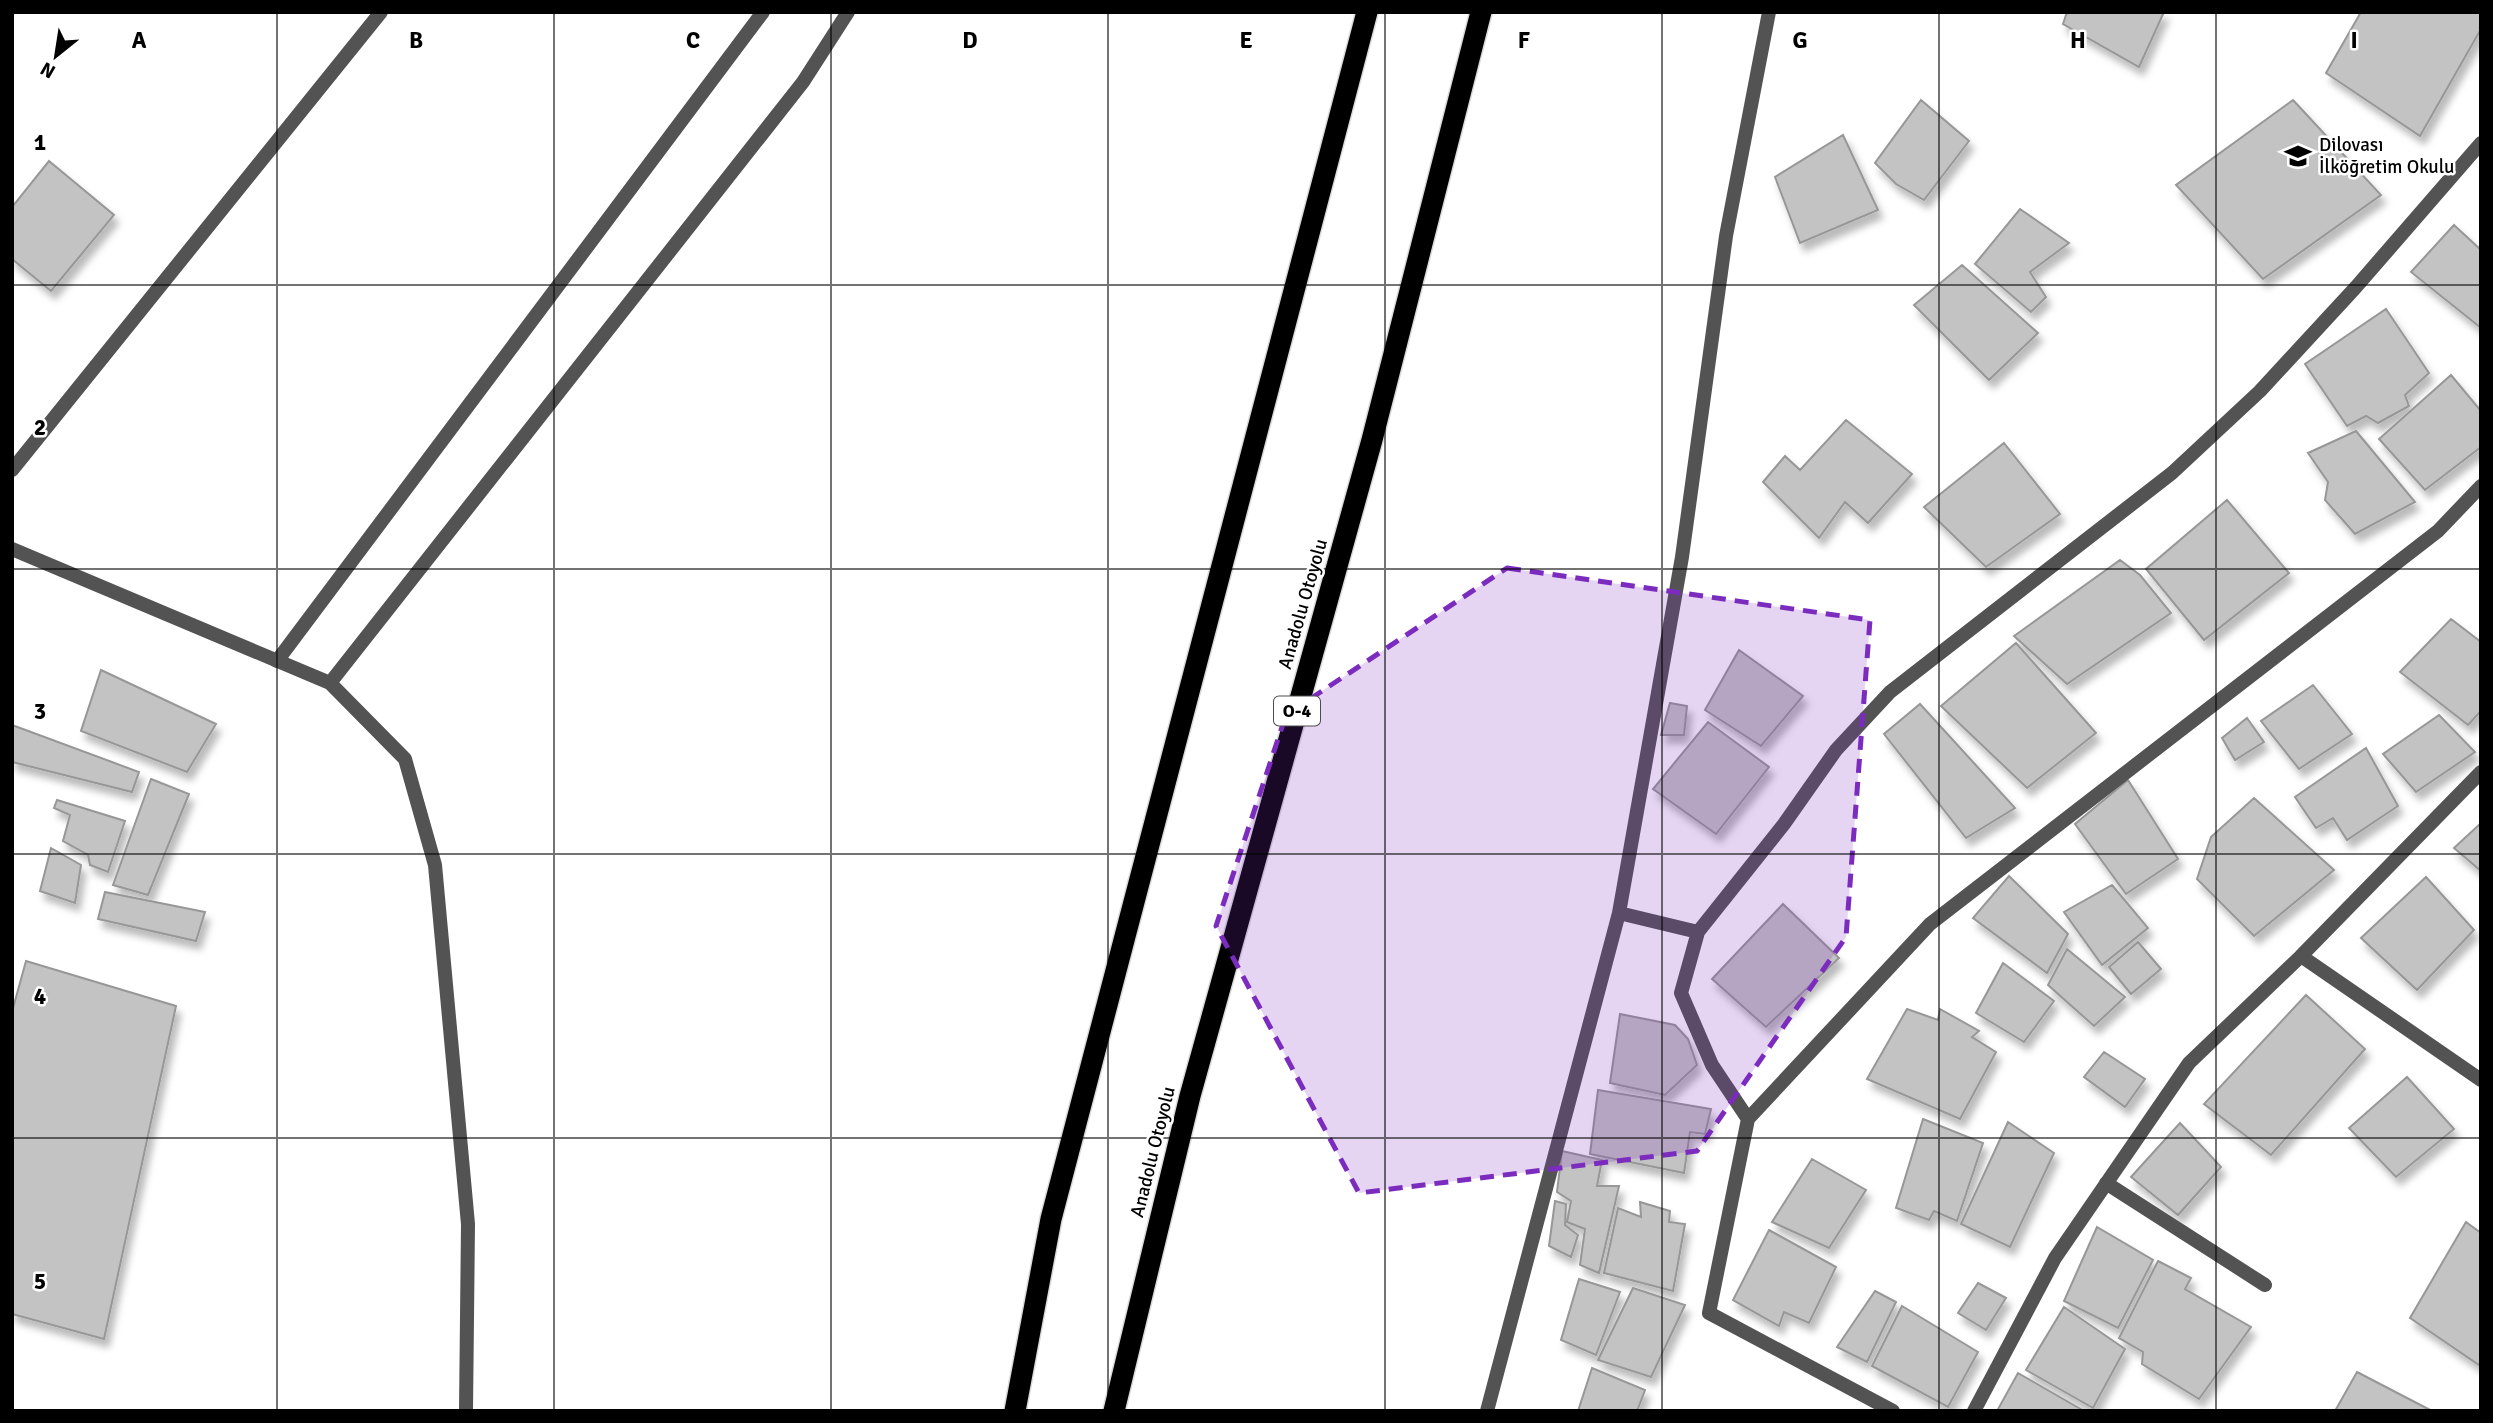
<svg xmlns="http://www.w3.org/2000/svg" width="2493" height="1423" viewBox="0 0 2493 1423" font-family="Signika,sans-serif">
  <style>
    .building { fill: #c3c3c3; stroke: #979797; stroke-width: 2; filter: url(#shadow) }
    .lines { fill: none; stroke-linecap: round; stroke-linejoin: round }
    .highway-casing { stroke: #dbdbdb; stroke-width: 24 }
    .lane { stroke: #535353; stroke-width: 14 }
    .street { stroke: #535353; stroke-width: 14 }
    .highway { stroke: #000; stroke-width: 21 }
    .marked { fill: #7b2cbf; fill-opacity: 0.2; stroke: #7b2cbf; stroke-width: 5; stroke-dasharray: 14 9; stroke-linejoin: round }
    .grid { fill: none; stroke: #000; stroke-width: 2; stroke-opacity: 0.55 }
    .labels { text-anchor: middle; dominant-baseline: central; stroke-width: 5; stroke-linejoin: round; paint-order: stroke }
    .shield { fill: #fff; stroke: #4c4c4c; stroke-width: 2 }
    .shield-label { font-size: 18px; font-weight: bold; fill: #000 }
    .poi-label { font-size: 19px; fill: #000; stroke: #fff; text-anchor: start }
    .street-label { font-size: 19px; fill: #000; stroke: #fff }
    .grid-label { font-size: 23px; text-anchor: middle; font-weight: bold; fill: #000; stroke: #fff; stroke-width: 5; stroke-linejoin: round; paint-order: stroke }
  </style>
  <defs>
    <filter id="shadow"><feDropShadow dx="4.5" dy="8" stdDeviation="3.5" flood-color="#0004"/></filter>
  </defs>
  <rect width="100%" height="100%" fill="#fff"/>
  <!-- building -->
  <path class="building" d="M 2067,12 L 2164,12 L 2139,67 L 2063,24 Z
    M 2361,12 L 2481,12 L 2481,29 L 2420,136 L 2326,73 Z
    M 1921,100 L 1969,141 L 1924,200 L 1896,184 L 1875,163 Z
    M 2293,100 L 2381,195 L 2263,279 L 2176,185 Z
    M 1843,135 L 1878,210 L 1800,243 L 1775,177 Z
    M 49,161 L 114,215 L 51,291 L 12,259 L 12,207 Z
    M 2020,209 L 2069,243 L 2030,272 L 2046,297 L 2031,312 L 1975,264 Z
    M 2454,225 L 2481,250 L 2481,328 L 2411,272 Z
    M 1962,265 L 2038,333 L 1989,380 L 1914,305 Z
    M 2386,309 L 2429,373 L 2405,395 L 2409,406 L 2378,423 L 2366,416 L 2347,426 L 2305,364 Z
    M 2451,375 L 2481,411 L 2481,447 L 2425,490 L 2379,439 Z
    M 1846,420 L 1912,474 L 1868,523 L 1845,502 L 1819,538 L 1763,482 L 1785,456 L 1800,470 Z
    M 2356,431 L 2415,502 L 2355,534 L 2325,500 L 2328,482 L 2308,453 Z
    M 2004,443 L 2060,514 L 1986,567 L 1924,507 Z
    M 2227,500 L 2289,573 L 2204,640 L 2146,569 Z
    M 2120,560 L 2140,575 L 2171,613 L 2067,684 L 2014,636 Z
    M 2451,619 L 2481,642 L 2481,711 L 2468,725 L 2400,672 Z
    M 2016,643 L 2096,733 L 2027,788 L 1941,706 Z
    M 1739,650 L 1803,696 L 1761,746 L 1705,710 Z
    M 101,670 L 216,724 L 187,772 L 81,731 Z
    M 2313,685 L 2352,734 L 2299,769 L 2261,721 Z
    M 1670,703 L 1687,706 L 1684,735 L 1661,735 Z
    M 1920,704 L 2015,808 L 1966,838 L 1884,734 Z
    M 2439,715 L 2475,752 L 2416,792 L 2383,754 Z
    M 2247,718 L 2264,742 L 2235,760 L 2222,738 Z
    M 1708,722 L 1769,767 L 1716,834 L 1653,789 Z
    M 12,725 L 139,772 L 132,792 L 12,762 Z
    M 2366,748 L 2398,806 L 2347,840 L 2333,818 L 2316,828 L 2295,797 Z
    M 151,779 L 189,794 L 148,895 L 113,885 Z
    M 2128,780 L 2178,859 L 2126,894 L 2075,824 Z
    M 2254,798 L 2334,870 L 2254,936 L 2197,879 L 2211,837 Z
    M 57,800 L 125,821 L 108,872 L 90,865 L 88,855 L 63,841 L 70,815 L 54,808 Z
    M 2481,823 L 2481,871 L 2454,848 Z
    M 51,848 L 81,865 L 75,903 L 40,891 Z
    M 2009,876 L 2068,934 L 2047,973 L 1973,918 Z
    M 2426,877 L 2474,930 L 2417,990 L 2361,938 Z
    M 2112,885 L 2148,928 L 2102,965 L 2064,912 Z
    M 105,892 L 205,912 L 196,941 L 98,919 Z
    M 1783,904 L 1839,958 L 1766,1027 L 1712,979 Z
    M 2138,942 L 2161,969 L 2131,994 L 2109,967 Z
    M 2067,949 L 2125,997 L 2094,1026 L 2048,985 Z
    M 26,961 L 176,1006 L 104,1339 L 12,1314 L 12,1012 Z
    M 2003,963 L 2054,1001 L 2024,1042 L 1976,1013 Z
    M 2306,995 L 2365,1049 L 2271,1155 L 2204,1104 Z
    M 1907,1009 L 1938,1020 L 1940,1009 L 1979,1031 L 1972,1037 L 1996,1052 L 1960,1119 L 1867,1079 Z
    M 1620,1014 L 1675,1025 L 1688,1039 L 1697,1065 L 1665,1095 L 1610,1083 Z
    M 2104,1052 L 2145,1079 L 2125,1107 L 2084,1077 Z
    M 2407,1077 L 2454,1129 L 2396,1177 L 2349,1128 Z
    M 1598,1090 L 1711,1109 L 1705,1134 L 1690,1132 L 1684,1173 L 1590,1154 Z
    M 1923,1119 L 1983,1143 L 1957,1221 L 1934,1211 L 1929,1220 L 1896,1208 Z
    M 2008,1122 L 2054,1153 L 2010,1247 L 1961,1224 Z
    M 2180,1123 L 2221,1167 L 2178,1215 L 2131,1177 Z
    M 1562,1151 L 1602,1160 L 1597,1186 L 1619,1186 L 1599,1273 L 1580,1265 L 1585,1229 L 1567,1222 L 1571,1201 L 1557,1192 Z
    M 1812,1159 L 1866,1190 L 1829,1248 L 1772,1222 Z
    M 1555,1201 L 1566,1204 L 1565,1225 L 1578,1235 L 1571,1257 L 1549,1246 Z
    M 1640,1202 L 1670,1211 L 1669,1222 L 1685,1224 L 1673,1291 L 1604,1273 L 1618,1208 L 1641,1217 Z
    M 2466,1222 L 2481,1233 L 2481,1362 L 2479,1365 L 2410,1318 Z
    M 2097,1227 L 2153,1260 L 2118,1328 L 2064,1301 Z
    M 1769,1230 L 1836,1267 L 1809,1323 L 1784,1312 L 1779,1326 L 1733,1300 Z
    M 2158,1261 L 2191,1278 L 2185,1289 L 2251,1327 L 2199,1399 L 2142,1364 L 2143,1352 L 2119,1338 Z
    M 1579,1279 L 1620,1292 L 1596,1355 L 1561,1340 Z
    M 1978,1283 L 2006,1298 L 1986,1330 L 1958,1313 Z
    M 1633,1288 L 1685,1305 L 1651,1377 L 1598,1360 Z
    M 1875,1291 L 1896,1302 L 1867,1362 L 1837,1347 Z
    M 1902,1306 L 1978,1352 L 1948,1407 L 1872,1366 Z
    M 2064,1307 L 2125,1349 L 2093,1408 L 2026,1370 Z
    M 1592,1368 L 1645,1390 L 1637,1411 L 1578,1411 Z
    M 2357,1372 L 2432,1411 L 2335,1411 Z
    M 2018,1373 L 2084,1411 L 1997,1411 Z"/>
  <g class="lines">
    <!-- highway casing -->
    <g class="highway-casing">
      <path id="highway" d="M 1015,1411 L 1051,1219 L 1367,12
        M 1114,1411 L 1190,1096 L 1372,440 L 1481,12"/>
    </g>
    <!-- lane -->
    <path class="lane" d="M 12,470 L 381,12
      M 277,661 L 763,12"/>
    <!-- street -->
    <path class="street" d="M 2481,143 L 2356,287 L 2260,391 L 2172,473 L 1890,692 L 1836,750 L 1784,824 L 1698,932 L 1681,993 L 1712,1065 L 1748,1119 L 1930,924 L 2438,531 L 2481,486
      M 12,549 L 330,683 L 405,759 L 435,865 L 468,1224 L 466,1411
      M 330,683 L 803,82 L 848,12
      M 1619,913 L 1698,932
      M 2301,956 L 2481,1080
      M 1748,1119 L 1709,1313 L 1893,1411
      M 2106,1183 L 2265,1285
      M 1487,1411 L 1619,913 L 1682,557 L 1726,236 L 1769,12
      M 1974,1411 L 2055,1258 L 2189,1063 L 2301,956 L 2481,772"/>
    <!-- highway -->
    <use href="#highway" class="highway"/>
  </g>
  <!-- marked area -->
  <path class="marked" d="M 1507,568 L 1870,620 L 1846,937 L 1697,1151 L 1359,1193 L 1216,926 L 1286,715 Z"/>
  <!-- grid -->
  <path class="grid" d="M 277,12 L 277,1411M 554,12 L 554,1411M 831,12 L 831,1411M 1108,12 L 1108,1411M 1385,12 L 1385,1411M 1662,12 L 1662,1411M 1939,12 L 1939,1411M 2216,12 L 2216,1411M 12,285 L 2481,285M 12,569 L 2481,569M 12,854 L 2481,854M 12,1138 L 2481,1138"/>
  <!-- icons -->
  <defs>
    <g id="school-bare" transform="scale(2.1)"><path d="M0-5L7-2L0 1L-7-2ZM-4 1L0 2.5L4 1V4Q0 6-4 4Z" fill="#000" stroke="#fff" stroke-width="2.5" paint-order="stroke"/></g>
  </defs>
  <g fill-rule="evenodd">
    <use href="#school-bare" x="2298" y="156"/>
  </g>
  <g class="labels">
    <!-- shield labels -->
    <rect class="shield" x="1274" y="696.5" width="46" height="29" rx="5"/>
    <g class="shield-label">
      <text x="1297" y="711">O-4</text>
    </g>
    <!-- poi labels -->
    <g class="poi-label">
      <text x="2319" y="145">Dilovası<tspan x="2319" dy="22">İlköğretim Okulu</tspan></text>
    </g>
    <!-- street labels -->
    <g class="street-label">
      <text transform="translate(1303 604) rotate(-74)">Anadolu Otoyolu</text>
      <text transform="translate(1153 1152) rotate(-76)">Anadolu Otoyolu</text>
    </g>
  </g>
  <g class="grid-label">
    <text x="139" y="48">A</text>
    <text x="416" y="48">B</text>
    <text x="693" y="48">C</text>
    <text x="970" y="48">D</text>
    <text x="1246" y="48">E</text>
    <text x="1524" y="48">F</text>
    <text x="1800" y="48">G</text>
    <text x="2078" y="48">H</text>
    <text x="2354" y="48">I</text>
    <text x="40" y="150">1</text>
    <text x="40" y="435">2</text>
    <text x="40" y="719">3</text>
    <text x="40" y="1004">4</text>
    <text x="40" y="1289">5</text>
  </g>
  <!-- border -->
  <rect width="2493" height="1423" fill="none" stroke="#000000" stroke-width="28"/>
  <!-- north arrow -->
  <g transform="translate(56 56) rotate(210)" stroke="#ffffff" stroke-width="5" paint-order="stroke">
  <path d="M0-5L12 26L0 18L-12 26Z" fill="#000000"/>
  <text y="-10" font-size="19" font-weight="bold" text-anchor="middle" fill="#000000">N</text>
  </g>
</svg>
